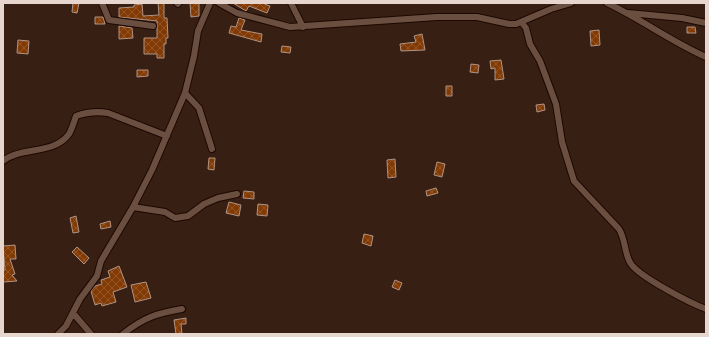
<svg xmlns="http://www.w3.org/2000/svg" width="709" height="337" viewBox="0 0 709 337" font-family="Cabin,sans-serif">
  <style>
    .building { fill: url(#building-cross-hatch); stroke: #b09383 }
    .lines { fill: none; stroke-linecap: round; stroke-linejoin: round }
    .minor-casing { stroke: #1d0801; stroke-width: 8 }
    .minor { stroke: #6a4f41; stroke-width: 6 }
  </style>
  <defs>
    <pattern id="building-cross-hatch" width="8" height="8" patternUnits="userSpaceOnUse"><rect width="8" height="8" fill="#823a05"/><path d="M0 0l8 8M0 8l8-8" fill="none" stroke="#945628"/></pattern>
  </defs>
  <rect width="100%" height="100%" fill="#371f13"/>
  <!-- building -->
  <path class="building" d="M 73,3 L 79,3 L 77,13 L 72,12 Z
    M 158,3 L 164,3 L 164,18 L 167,18 L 168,38 L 166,38 L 166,44 L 164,44 L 164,58 L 157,58 L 157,54 L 144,54 L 144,38 L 157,38 L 157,21 L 119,17 L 119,8 L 134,7 L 134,5 L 142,4 L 143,16 L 159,15 Z
    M 190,3 L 199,3 L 199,16 L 191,17 Z
    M 233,3 L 262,3 L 270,6 L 267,13 L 249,6 L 246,11 Z
    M 95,17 L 103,17 L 105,24 L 95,24 Z
    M 239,18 L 245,20 L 241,30 L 262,34 L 261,42 L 229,33 L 231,26 L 236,27 Z
    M 119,26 L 132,28 L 133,38 L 119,39 Z
    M 687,27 L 695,27 L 696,33 L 687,33 Z
    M 599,30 L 600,45 L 591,46 L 590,31 Z
    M 422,34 L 425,50 L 401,51 L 400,44 L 416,42 L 414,36 Z
    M 18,40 L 29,41 L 28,54 L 17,53 Z
    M 282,46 L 291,47 L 290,53 L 281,52 Z
    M 501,60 L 504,79 L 495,80 L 495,68 L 491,69 L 490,61 Z
    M 471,64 L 479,65 L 478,73 L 470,72 Z
    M 137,70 L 148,70 L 148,76 L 137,77 Z
    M 446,86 L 452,86 L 452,96 L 446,96 Z
    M 544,104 L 545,110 L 537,112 L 536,105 Z
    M 209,158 L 215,158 L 214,170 L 208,169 Z
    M 395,159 L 396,177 L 388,178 L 387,160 Z
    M 437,162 L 445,164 L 442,177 L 434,175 Z
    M 436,188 L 438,193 L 427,196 L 426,191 Z
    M 244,191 L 254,192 L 254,199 L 243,198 Z
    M 229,202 L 241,205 L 239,216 L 226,213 Z
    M 258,204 L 268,205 L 267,216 L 257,215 Z
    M 76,216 L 79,232 L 73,233 L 70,218 Z
    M 110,221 L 111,227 L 101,229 L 100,224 Z
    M 364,234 L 373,236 L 371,246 L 362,243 Z
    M 15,245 L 16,259 L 10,259 L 15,274 L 12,275 L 17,281 L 3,282 L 3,270 L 5,270 L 3,246 Z
    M 77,247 L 89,258 L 84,264 L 72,252 Z
    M 119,266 L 127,287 L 113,292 L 116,302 L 102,306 L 101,303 L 95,305 L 91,291 L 95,286 L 102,284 L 101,280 L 110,277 L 108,271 Z
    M 395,280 L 402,283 L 399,290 L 392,287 Z
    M 146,282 L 151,298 L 135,302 L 131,285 Z
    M 186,318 L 186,324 L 181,324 L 182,334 L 176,334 L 174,320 Z"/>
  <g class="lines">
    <!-- minor casing -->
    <g class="minor-casing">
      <path id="minor" d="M 102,3 L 109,20 L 153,26
        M 177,3 L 178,4
        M 219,3 L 237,13 L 290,27 L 437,17 L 477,17 L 509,24 L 516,24 L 551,9 L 571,3
        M 291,3 L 303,27
        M 607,3 C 641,19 672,42 706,57
        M 628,13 L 682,18 L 706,23
        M 522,23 L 526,28 L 530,44 L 540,61 L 556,104 L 562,142 L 574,181 L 619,229 C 626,240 624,254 631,264 C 640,277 690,303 706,309
        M 185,93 L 199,108 L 212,149
        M 3,161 C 22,146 54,155 69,134 C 72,129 74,122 76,116 C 87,112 96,111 108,113 L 167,136
        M 133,207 L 165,212 L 175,218 L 188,216 L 204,204 L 218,198 L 237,194
        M 73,313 L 91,334
        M 58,334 L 66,326 L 80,299 L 97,276 L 101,261 L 133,207 L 152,170 L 185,93 L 194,56 L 198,31 L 210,3
        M 123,334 C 143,318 157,313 182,309"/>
    </g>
    <!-- minor -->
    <use href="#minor" class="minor"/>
  </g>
  <!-- border -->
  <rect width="709" height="337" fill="none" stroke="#e7d6ce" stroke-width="8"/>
</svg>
